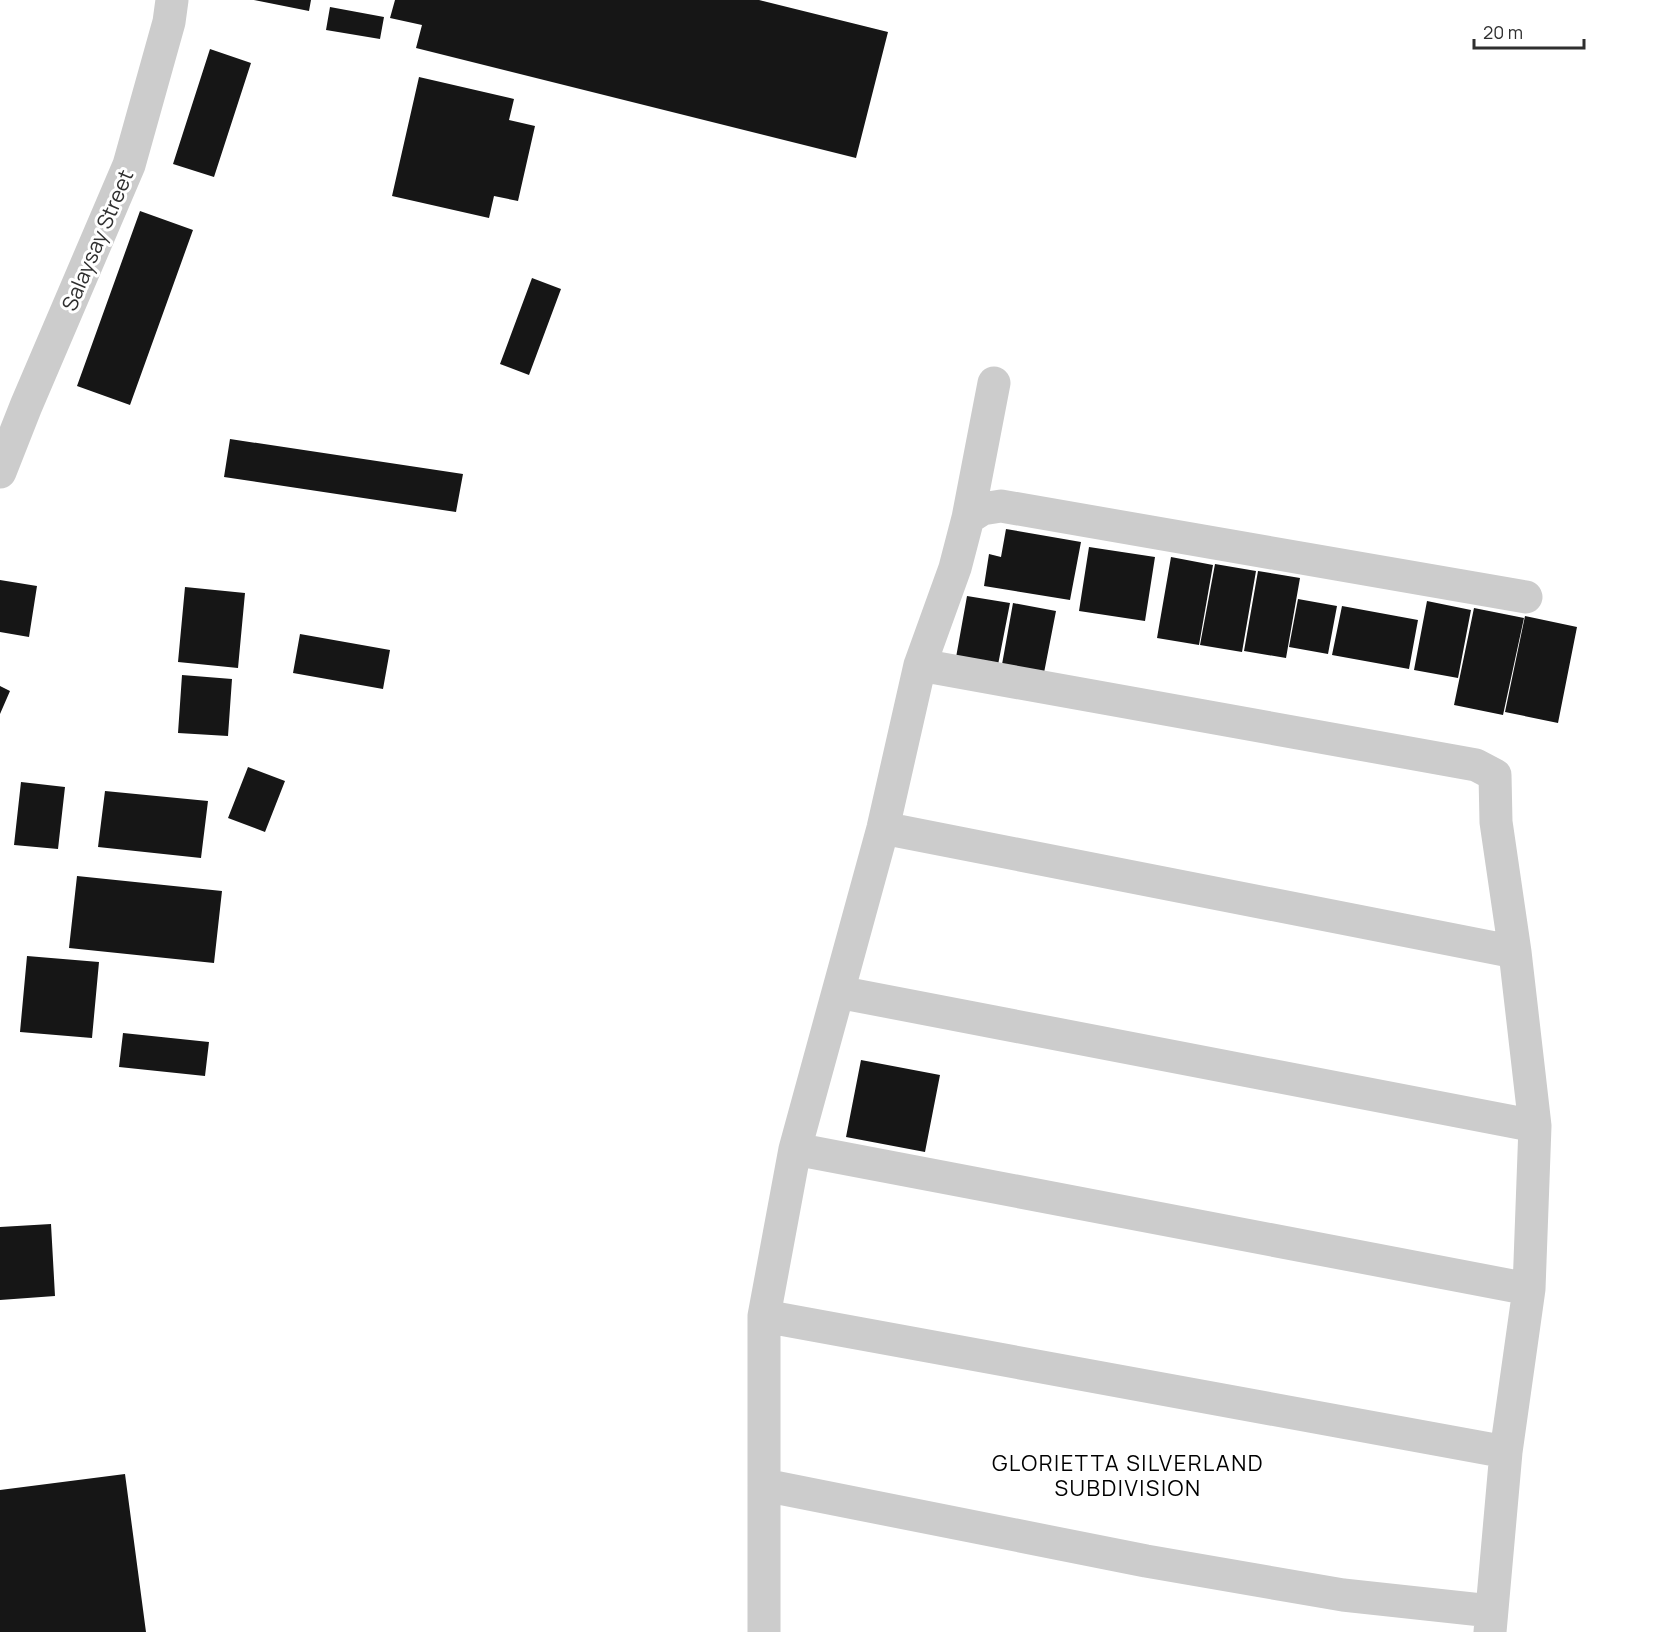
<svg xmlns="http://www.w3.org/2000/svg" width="1678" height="1632" font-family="Manrope,sans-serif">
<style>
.building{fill:#161616}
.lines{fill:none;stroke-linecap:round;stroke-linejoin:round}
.minor{stroke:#ccc;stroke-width:33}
.labels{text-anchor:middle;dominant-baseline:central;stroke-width:6;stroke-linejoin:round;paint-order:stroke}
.street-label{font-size:21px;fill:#2f2f2f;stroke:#fff}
.neighbourhood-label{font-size:22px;letter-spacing:1.5px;fill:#000;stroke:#fff}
</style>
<rect width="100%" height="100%" fill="#fff"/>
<path class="building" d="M254,0H311L309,11Z
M395,0H759L888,32L856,158L416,48L422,25L390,18Z
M330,7L384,17L380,39L326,30Z
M210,49L251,63L214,177L173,164Z
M419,77L514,99L509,120L535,126L518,201L494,196L489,218L392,196Z
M140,211L193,230L130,405L77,386Z
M532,278L561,289L529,375L500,364Z
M230,439L463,474L456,512L224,477Z
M1006,529L1081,542L1070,600L984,586L989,554L1001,557Z
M1089,547L1155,557L1145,621L1079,611Z
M1171,557L1213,565L1199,645L1157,638Z
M1215,564L1256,571L1242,652L1200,645Z
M1258,571L1300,578L1286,658L1244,651Z
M0,580L37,586L29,637L0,632Z
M185,587L245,593L238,668L178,662Z
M967,596L1010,603L997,670L955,663Z
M1298,599L1337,606L1328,654L1289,647Z
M1427,601L1471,610L1458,678L1414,670Z
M1013,603L1056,611L1043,678L1001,670Z
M1342,606L1418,620L1409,669L1332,655Z
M1474,608L1524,618L1503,715L1454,705Z
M1525,616L1577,627L1558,723L1505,712Z
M300,634L390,650L383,689L293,673Z
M182,675L232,679L228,736L178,733Z
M0,686L10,691L0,714Z
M248,767L285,781L265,832L228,818Z
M21,782L65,787L58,849L14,845Z
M105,791L208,801L201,858L98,847Z
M77,876L222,891L214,963L69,948Z
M27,956L99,962L92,1038L20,1032Z
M123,1033L209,1042L205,1076L119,1067Z
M861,1060L940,1075L925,1152L846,1137Z
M51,1224L55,1296L0,1300V1227Z
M125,1474L146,1632H0V1490Z"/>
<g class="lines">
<path class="minor" d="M0,472L26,406L129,165L169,22L172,0
M968,518L994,383
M920,665L1476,765L1495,775L1496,822L1515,952L1535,1126L1529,1289L1506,1452L1490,1632
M883,828L1515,952
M838,992L1535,1126
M795,1149L1529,1289
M764,1316L1506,1452
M764,1485L1146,1561L1343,1595L1491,1611
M764,1632V1316L795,1149L883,828L920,665L955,568L968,518L982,509L1001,506L1526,597"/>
</g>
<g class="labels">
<g class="street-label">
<text transform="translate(97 240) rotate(-67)">Salaysay Street</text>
</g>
<g class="neighbourhood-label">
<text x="1128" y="1463">GLORIETTA SILVERLAND<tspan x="1128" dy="25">SUBDIVISION</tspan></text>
</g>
</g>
<path d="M1474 39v9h110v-9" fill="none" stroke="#2f2f2f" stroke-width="3"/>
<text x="1483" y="39" font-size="18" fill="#2f2f2f" stroke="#ffffff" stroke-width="4.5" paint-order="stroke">20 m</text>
</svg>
